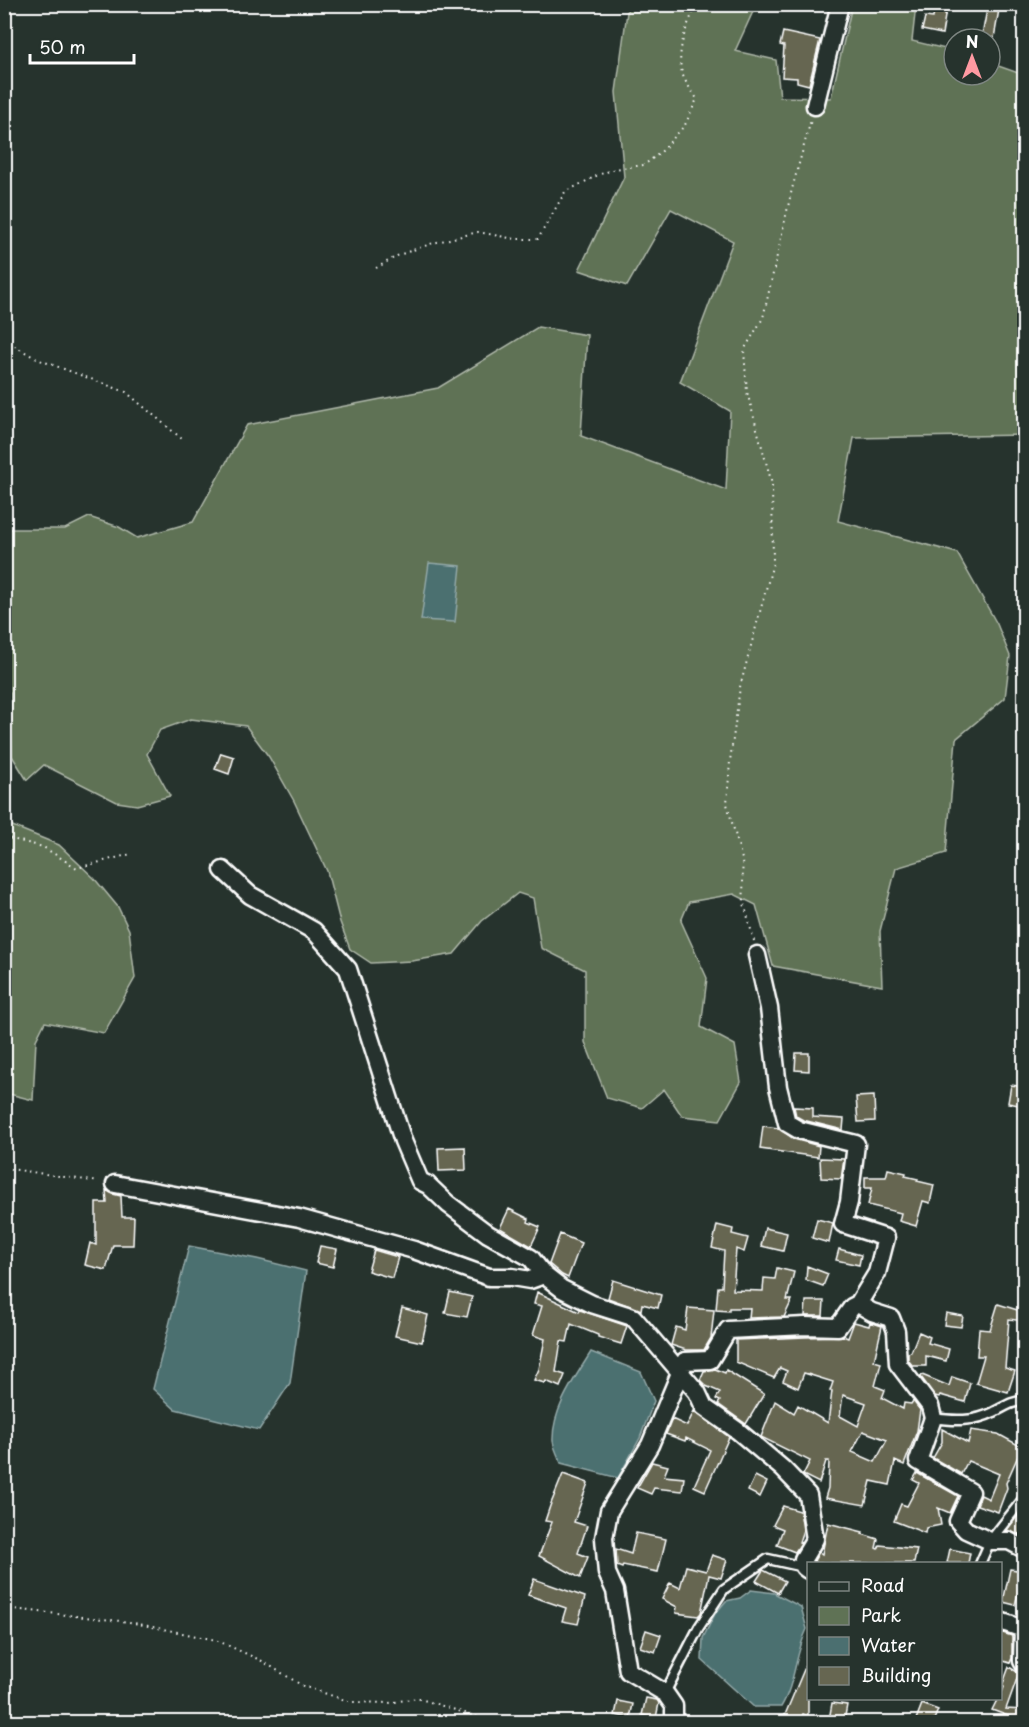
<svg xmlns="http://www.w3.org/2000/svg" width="1029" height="1727" font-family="'Playpen Sans',sans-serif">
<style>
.green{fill:#5f7255;stroke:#afb8aa;stroke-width:1.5}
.water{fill:#4b6f70;stroke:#93a9a9;stroke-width:1.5}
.building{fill:#666651;stroke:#fff;stroke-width:1.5;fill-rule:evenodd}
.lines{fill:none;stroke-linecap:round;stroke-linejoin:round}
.lane-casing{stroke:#fff;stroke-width:13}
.street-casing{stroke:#fff;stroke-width:21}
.path{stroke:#fff;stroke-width:2;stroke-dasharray:1.5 4.5;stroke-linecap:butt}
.lane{stroke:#26332d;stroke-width:8}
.street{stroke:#26332d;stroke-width:16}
</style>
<rect width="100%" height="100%" fill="#26332d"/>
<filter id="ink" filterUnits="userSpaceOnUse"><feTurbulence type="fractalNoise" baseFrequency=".0167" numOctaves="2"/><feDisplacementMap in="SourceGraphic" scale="12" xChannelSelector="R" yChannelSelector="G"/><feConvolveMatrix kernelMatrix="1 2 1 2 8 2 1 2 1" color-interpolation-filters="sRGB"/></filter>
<g filter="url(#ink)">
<path class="green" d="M628,5H756L735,51L776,60L780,97L831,98L852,5H916L912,41L954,51V75H990V63L1024,75V435L854,438L838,521L957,553L997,624L1010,656L1005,698L956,739L946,853L896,868L880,931L882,986L773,966L756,905L734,894L689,902L681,921L707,978L701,1027L735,1045L741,1082L720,1120L682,1116L664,1089L642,1108L607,1098L585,1042V970L541,948L533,898L518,893L482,921L454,954L412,961L371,963L350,949L340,922L327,871L294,801L269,757L246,726L191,719L160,730L147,754L170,796L137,805L117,802L44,765L27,780L12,756L10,692L5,691V529H65L89,517L119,527L137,538L193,522L247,425L438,388L538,327L587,335L581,436L726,490L730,411L680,382L733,241L671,209L627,286L579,270L624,177L616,92Z
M5,823L59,845L94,878L118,907L129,930L135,978L104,1033L45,1022L36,1040L33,1100L5,1093Z"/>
<path class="water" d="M429,563L461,566L455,622L421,620Z
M189,1246L257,1259L306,1271L290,1383L259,1430L175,1409L153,1389Z
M591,1352L641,1372L654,1401L640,1438L618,1478L561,1463C558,1456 554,1448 553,1441C552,1409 575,1378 591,1352Z
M751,1590L774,1593L801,1607L807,1629C795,1654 795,1684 781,1707H754L702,1660L703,1638L715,1614L726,1601L740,1598Z"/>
<path class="building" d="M935,4H947L942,34L922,30L925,17L933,18Z
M988,4H1000L994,38L982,36Z
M783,32L820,40L809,85L797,82V78L782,77L784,46L780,45Z
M221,753L234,757L229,774L215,769Z
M796,1053H809V1071L795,1070Z
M1011,1085L1024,1087V1106L1008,1103Z
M874,1096L875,1121L858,1122L856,1097Z
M794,1107L813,1108V1117L844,1119L843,1130L803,1120L796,1116Z
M763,1126L778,1128L794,1139L819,1146L818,1157L760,1149Z
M465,1147L466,1170L439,1171L438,1148Z
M820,1158L844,1159L841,1179L821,1178Z
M888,1169L906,1173L905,1176L918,1179L917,1181L934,1185L930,1203L923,1201L916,1226L899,1221L901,1213L868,1205L872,1188H865V1177H886Z
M106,1190L113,1194L121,1196L122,1217H134L133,1245H113L106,1270L85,1265L90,1243L96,1245V1203H107Z
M509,1209L529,1219L528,1222L540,1227L531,1246L500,1228Z
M817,1219L833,1223L829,1243L812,1238Z
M717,1225L733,1229L732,1234L748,1238L744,1252L736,1249L733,1290L763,1291L764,1278L775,1279L777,1268L794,1272L787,1300H792L784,1317L749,1318L750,1308H729V1311L716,1310L718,1287H722L724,1251L712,1248Z
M765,1228L787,1233L783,1251L761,1246Z
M560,1234L581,1243L568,1278L562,1275L549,1264Z
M320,1246L337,1249L333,1267L316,1263Z
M839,1249L861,1255L859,1265L836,1260Z
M374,1250L398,1257L392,1278L368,1271Z
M807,1266L828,1274L823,1286L806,1280Z
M613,1280L661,1295L658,1308L642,1304L641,1310L608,1298Z
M450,1292L472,1297L467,1317L445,1313Z
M537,1292L579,1312L580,1310L627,1326L621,1344L598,1337V1335L571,1324L567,1342L561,1341L556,1372L565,1375L560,1387L546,1381L545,1383L534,1380L539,1369L545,1339L533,1335L542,1306L534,1304Z
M806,1301H824L823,1316H805Z
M998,1304L1024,1312V1321L1009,1319L1005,1368L1015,1371L1008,1392L976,1383L984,1356H977L979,1329L990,1330Z
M402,1308L428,1315L422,1342L395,1336Z
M688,1308L714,1310L711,1338L704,1350H686L671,1345L676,1327L685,1330Z
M946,1313L963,1316L961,1327L944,1325Z
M854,1322L869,1326L870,1322L882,1326L874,1361L881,1363L875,1386L885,1390L882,1398L903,1409L904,1403L911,1404L913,1401L920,1410L917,1431L904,1465L895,1461L890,1485L871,1481L865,1505L825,1498L828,1488L829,1461H826L819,1483L803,1475L810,1461L761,1437L775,1401L794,1413L798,1405L828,1423L832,1391H830L833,1382L804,1373L798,1388L783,1381L787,1371L780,1368L774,1378L736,1362V1340L805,1337L843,1336L848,1338ZM843,1395L866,1403L858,1426L840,1416ZM863,1431L887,1440L875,1462L852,1452Z
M919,1332L930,1337L928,1343L949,1349L946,1361L926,1356V1366H913L908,1360V1353L911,1352Z
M715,1369L725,1373L726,1370L764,1394L746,1424L718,1404L720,1401L716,1399L720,1392L706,1386L700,1380L704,1371Z
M922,1375L949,1386L952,1377L970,1383L965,1402L940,1395L939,1397L935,1396L921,1377Z
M694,1411L729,1437L705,1491L694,1486L710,1450L686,1438L685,1441L666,1434L672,1419L687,1426Z
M942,1429L968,1443L971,1430L998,1434L1022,1447L1006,1483L1007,1488L998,1512L977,1505L981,1495L989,1499L999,1474L968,1461L961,1474L933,1458L942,1442Z
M652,1462L668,1466L664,1476L684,1478L682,1491L654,1488L651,1494L637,1488Z
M917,1473L958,1496L950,1513L938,1508L941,1525L926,1528L925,1533L894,1521L901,1504L907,1506L919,1483L913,1480Z
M563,1474L588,1483L574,1522L587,1526L578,1553L588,1557L580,1578L539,1556L552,1522L545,1521L550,1506Z
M755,1476L767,1482L760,1497L748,1491Z
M783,1506L800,1511L803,1530L799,1542L801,1543L795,1552L777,1545L783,1529L773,1525Z
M1020,1513L1024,1514V1522L1019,1535L1007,1530Z
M828,1523L863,1532L862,1534L878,1539L876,1548L878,1549L880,1545L917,1549L914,1563H816L814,1561L819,1552L822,1554Z
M636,1533L666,1539L658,1572L623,1565L622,1568L617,1566L616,1549L631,1554Z
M950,1549L970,1553L968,1563H947Z
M712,1555L727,1560L721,1578L709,1575L701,1613L698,1616L676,1613L677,1607L662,1599L670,1583L680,1588L686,1566L706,1571Z
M1010,1569L1024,1571V1583L1021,1582L1015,1605L1003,1602Z
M763,1570L785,1581L778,1593L756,1581Z
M534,1579L585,1597L578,1624L562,1621L566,1608L528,1595Z
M646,1630L661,1635L655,1652L640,1647Z
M1000,1632L1012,1636V1658L1010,1663L1000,1660Z
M808,1660V1716L803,1714L799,1722H782Z
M1009,1667L1019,1673L1006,1709L1024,1710V1722L992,1710L998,1698H1000L1004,1687L1002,1686Z
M646,1698L657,1700L659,1703L656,1718L642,1715Z
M618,1701L633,1704L630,1718L615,1715Z
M832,1703L847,1705L844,1722L829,1720Z
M922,1704L938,1710L933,1722H915Z"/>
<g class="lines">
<g class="lane-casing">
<path id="lane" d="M933,1418C954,1421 974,1422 994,1412C1005,1407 1011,1401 1024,1401
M980,1564L990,1541L1024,1498
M665,1693L699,1627L724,1589L768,1559L804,1567"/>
</g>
<g class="street-casing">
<path id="street" d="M815,106L840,4
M223,870L250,895L314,931L348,969L403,1141L420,1181L428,1185L448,1204L488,1234L531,1258L544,1275L562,1289L592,1304L633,1317L697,1392L704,1407L738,1431L783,1469L808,1495L815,1539L803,1559L804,1567L808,1570
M757,955L769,1008L778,1087L787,1123L799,1130L856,1144L849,1202L843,1224L886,1238L877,1273L858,1304L872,1312L891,1318L896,1331L898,1364L930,1406L933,1418L918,1461L971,1492L958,1521L966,1530L990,1541H1009L1024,1549
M115,1184L299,1218L414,1250L489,1277H512L530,1280L544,1275
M1000,1621L1023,1629L1022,1661L1024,1664
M674,1722V1706L665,1693L628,1671L615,1591L607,1573L604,1538L609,1511L650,1445L685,1361L710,1360L728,1330L805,1326L838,1327L852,1307L858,1304"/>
</g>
<path class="path" d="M376,268L399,255L433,243L478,232L515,239H538L565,192L598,175L615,169L644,165L661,152L685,125L697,99C693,92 687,85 684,78C675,58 684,31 693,13L685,4
M4,340L37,359L126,392L182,439
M4,837L43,847L77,868L131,854
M754,941L744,903L742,859L727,804L730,761L740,687L773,563L772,484L747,392L744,350L763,318L792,189L811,120
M4,1168L99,1182
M4,1608L129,1622L216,1640L262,1661L303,1686L351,1702L389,1703L417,1698L484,1719L488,1722"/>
<use href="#lane" class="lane"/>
<use href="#street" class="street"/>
</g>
</g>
<rect width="1029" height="1727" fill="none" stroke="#26332d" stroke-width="24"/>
<rect x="12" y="12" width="1005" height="1703" fill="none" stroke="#fff" stroke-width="2" filter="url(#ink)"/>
<rect x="807" y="1562" width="195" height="138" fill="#26332d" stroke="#7d8581" stroke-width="1.5"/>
<rect x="819" y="1582" width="30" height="9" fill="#26332d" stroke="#7d8581" stroke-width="1.5"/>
<text x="861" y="1592" font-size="18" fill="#ffffff">Road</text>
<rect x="819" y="1607" width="30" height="18" fill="#5f7255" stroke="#7d8581" stroke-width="1.5"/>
<text x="861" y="1622" font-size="18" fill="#ffffff">Park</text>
<rect x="819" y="1637" width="30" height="18" fill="#4b6f70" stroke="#7d8581" stroke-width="1.5"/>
<text x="861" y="1652" font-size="18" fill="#ffffff">Water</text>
<rect x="819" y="1667" width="30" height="18" fill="#666651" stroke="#7d8581" stroke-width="1.5"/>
<text x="861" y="1682" font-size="18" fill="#ffffff">Building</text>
<g transform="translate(972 57)"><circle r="28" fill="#26332d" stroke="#7d8581" stroke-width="1.5"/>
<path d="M0-4.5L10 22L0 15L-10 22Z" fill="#ff9aa2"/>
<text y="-9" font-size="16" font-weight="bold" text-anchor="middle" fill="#ffffff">N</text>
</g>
<path d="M30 54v9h104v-9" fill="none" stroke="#ffffff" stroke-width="3"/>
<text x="39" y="54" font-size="18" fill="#ffffff" stroke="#26332d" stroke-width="4.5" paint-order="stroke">50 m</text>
</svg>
